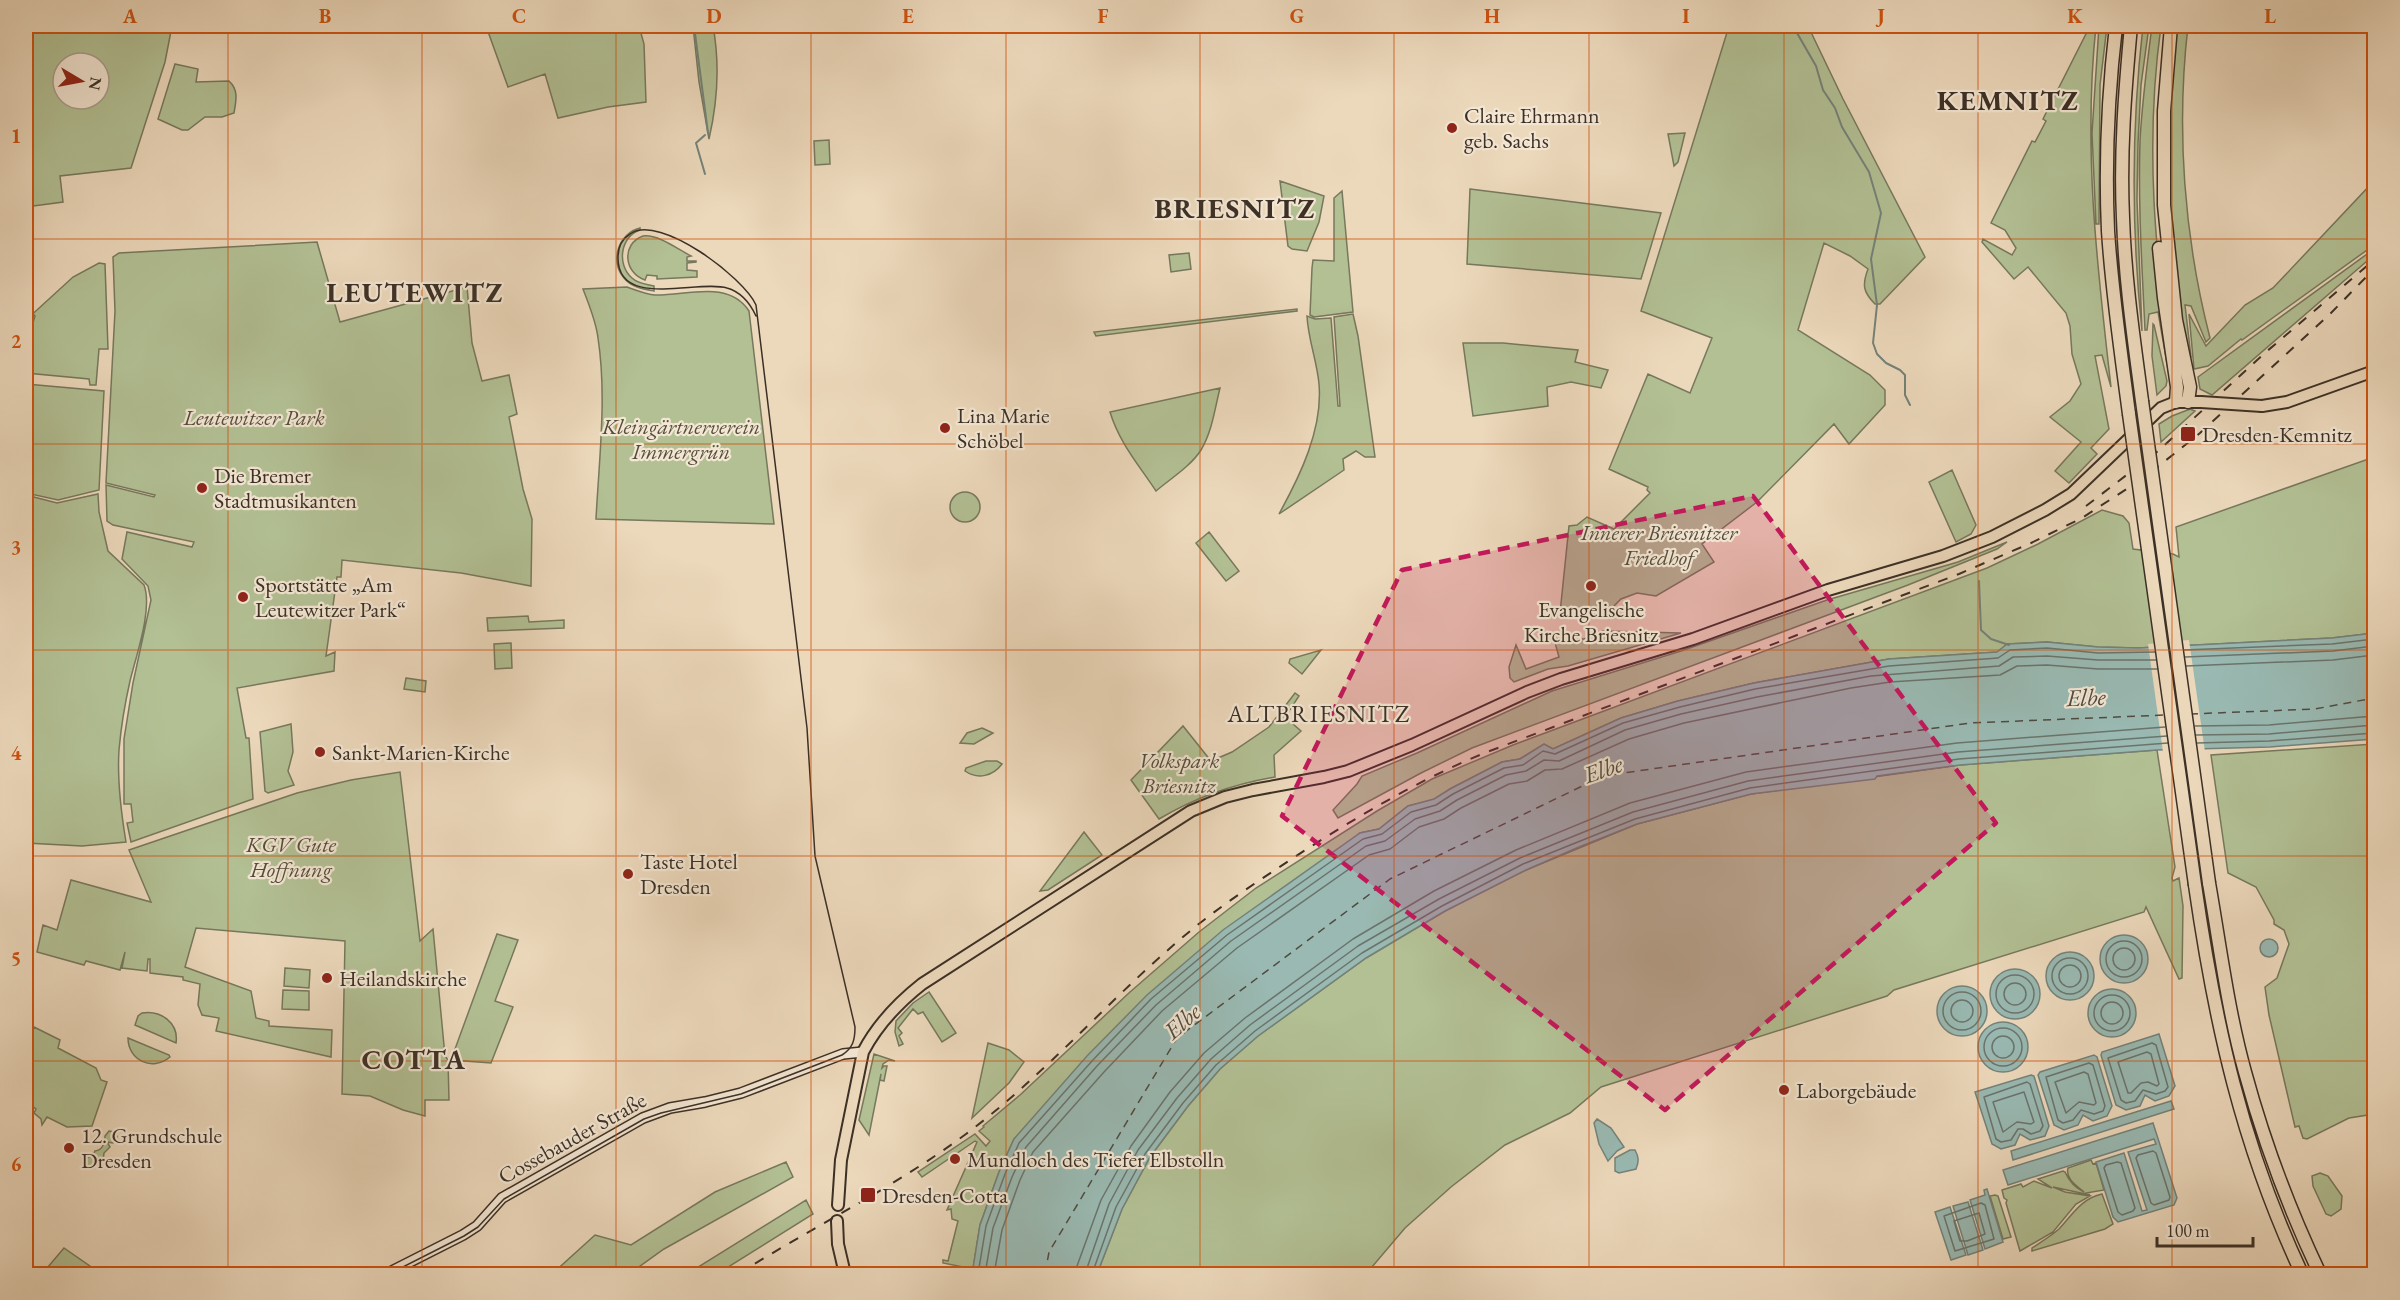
<svg xmlns="http://www.w3.org/2000/svg" width="2400" height="1300" font-family="'EB Garamond',serif">
<style>
.green{fill:#b2c094;stroke:#77785d;stroke-width:1.5;fill-rule:evenodd}
.water{fill:#99b9b2;stroke:#74827a;stroke-width:1.5}
.pier{fill:#ecd8bb}
.lines{fill:none;stroke-linecap:round;stroke-linejoin:round}
.shore{stroke:#6a746c;stroke-width:1.5}
.stream{stroke:#74827a;stroke-width:2}
.ferry{stroke:#4f4b42;stroke-width:1.5;stroke-dasharray:8 6;stroke-linecap:butt}
.secondary-casing{stroke:#3c3026;stroke-width:12}
.primary-casing{stroke:#3c3026;stroke-width:14}
.highway-casing{stroke:#3c3026;stroke-width:15}
.secondary{stroke:#f3e6d3;stroke-width:9}
.primary{stroke:#ecd8bb;stroke-width:10}
.highway{stroke:#ecd8bb;stroke-width:12}
.tram{stroke:#3c3026;stroke-width:1.5}
.rail{stroke:#3c3026;stroke-width:2;stroke-dasharray:10 10;stroke-linecap:butt}
.primary-bridge-casing{stroke:#3c3026;stroke-width:14;stroke-linecap:butt}
.highway-bridge-casing{stroke:#3c3026;stroke-width:15;stroke-linecap:butt}
.primary-bridge{stroke:#ecd8bb;stroke-width:10}
.highway-bridge{stroke:#ecd8bb;stroke-width:12}
.marked{fill:#c2185b;fill-opacity:0.2;stroke:#c2185b;stroke-width:4.5;stroke-dasharray:12 8;stroke-linejoin:round}
.grid{fill:none;stroke:#ce5310;stroke-width:1.5;stroke-opacity:0.55}
.poi-dot{fill:#8f2418;stroke:#f3e6d3;stroke-width:2}
.labels{text-anchor:middle;dominant-baseline:central;stroke-width:4.5;stroke-linejoin:round;paint-order:stroke}
.poi-label{font-size:22px;fill:#3c3026;stroke:#f3e6d3;text-anchor:start}
.park-label{font-size:22px;font-style:italic;fill:#544d3c;stroke:#f3e6d3}
.street-label{font-size:22px;fill:#3c3026;stroke:#f3e6d3}
.water-label{font-size:24px;font-style:italic;fill:#4f4b42;stroke:#f3e6d3}
.neighbourhood-label{font-size:24px;letter-spacing:1.5px;fill:#3c3026;stroke:#f3e6d3}
.district-label{font-size:28px;font-weight:bold;letter-spacing:1.5px;fill:#3c3026;stroke:#f3e6d3}
.neatline{fill:none;stroke:#ce5310;stroke-width:2}
.grid-label{font-size:20px;text-anchor:middle;font-weight:bold;fill:#ce5310}
</style>
<rect width="100%" height="100%" fill="#ecd8bb"/>
<filter id="stains"><feTurbulence type="fractalNoise" baseFrequency=".00333" numOctaves="4"/><feColorMatrix values="0 0 0 0 .2 0 0 0 0 .09 0 0 0 0 .02 0 0 0 .5 -.17"/></filter>
<radialGradient id="worn" r=".72"><stop offset=".6" stop-color="#630" stop-opacity="0"/><stop offset="1" stop-color="#630" stop-opacity=".3"/></radialGradient>
<path class="green" d="M26,26H172L165,62L131,168L60,176L63,202L26,207ZM63,63H99V99H63Z
M486,26H639L644,44L646,102L608,107L558,118L545,74L508,87Z
M693,26H713C720,64 718,100 709,139L699,82Z
M1729,26H1746L1766,32L1765,26H1808L1843,99L1925,257L1880,304H1875C1863,292 1862,285 1868,269L1850,256L1824,243L1798,330L1870,375L1885,390V405L1849,444L1834,424L1757,502L1702,544L1714,562L1656,596L1637,593L1621,599L1609,611L1595,615L1576,618L1575,613H1560L1569,526L1577,525L1587,517L1614,529L1650,493L1647,490L1648,487L1609,469L1648,374L1690,393L1712,338L1641,311Z
M2090,26H2096C2083,147 2097,266 2111,387L2102,355L2095,356L2109,429L2091,448L2097,454L2069,483L2055,471L2081,442L2050,417L2070,401L2081,384L2072,354L2070,326L2066,313L2028,267L2014,279L1982,242L1983,239L2012,255L2016,248L2005,230L1991,223L2032,141L2035,142L2046,121L2043,119Z
M2099,26H2107L2100,85L2099,224H2096L2092,133Z
M2143,26H2149L2141,85L2138,143L2137,199L2142,331C2131,226 2131,130 2143,26Z
M2152,26H2161C2144,148 2156,254 2171,375H2169L2158,312L2149,314L2147,330H2145C2142,267 2138,204 2140,141C2142,102 2147,64 2152,26Z
M2176,26H2188C2176,129 2184,237 2210,338L2206,342L2191,306L2185,305L2191,357L2189,358C2179,311 2170,253 2167,204C2164,144 2170,85 2176,26Z
M175,64L198,69L196,82L229,81C239,90 236,101 234,113L222,117H205L188,130H182L158,119Z
M1685,133L1678,162L1674,166L1668,134Z
M829,140L830,164L815,165L814,141Z
M1280,181L1324,196L1319,222L1307,251L1292,249L1288,246Z
M2374,181V245L2242,340L2241,339L2208,366L2194,369L2189,314L2206,346L2245,305L2273,288Z
M1470,189L1661,213L1641,279L1467,264Z
M1342,191L1353,312L1314,317L1310,315L1312,268L1313,260L1334,261V198Z
M640,228V230C621,236 616,264 632,278C638,284 647,284 654,286V291C643,289 631,287 624,278C609,261 619,233 640,228Z
M643,236C658,234 677,249 691,256L687,257V261H696V262L687,263V270L697,271V277L657,279V276L647,275L645,280C624,273 621,244 643,236Z
M317,242L340,322L467,287L472,343L482,381L509,375L517,414L509,417L523,489L532,519L531,586L461,573L342,560L341,577H337L326,656L335,652L334,671L237,688L246,738H249L253,799L131,842L127,823L133,822L131,804H124V739L133,683L151,600L148,586L122,559L127,532L192,547L194,542L113,525L107,521L106,485L154,497L155,495L106,483L115,311L113,257L119,253Z
M2374,249V255L2212,395L2200,389L2198,377Z
M1189,253L1191,269L1171,272L1169,255Z
M99,263L105,264L108,349H99L96,385H90L89,379L26,373V346L35,316L33,314L26,324V320L73,277Z
M627,287C636,290 645,294 655,295C686,296 728,279 749,311L774,524L596,519C599,460 607,397 598,338C596,321 589,305 583,289Z
M1297,309V311L1096,336L1094,332Z
M1353,314L1358,336L1375,457H1365L1356,451L1343,459L1344,470L1279,514C1300,476 1323,429 1319,384C1317,361 1308,339 1307,316L1315,319L1331,318L1338,406H1340L1334,317Z
M2153,324L2154,325L2167,381L2166,386L2157,395L2152,356Z
M1463,343H1503L1578,350L1575,362L1608,370L1601,388L1571,382L1547,387L1548,406L1473,416Z
M26,384L104,391L99,490L58,500L26,493Z
M1220,388C1215,408 1212,432 1201,450C1191,466 1170,479 1156,491C1138,464 1119,442 1110,412Z
M2190,409L2195,411L2161,442L2159,424L2172,416Z
M2374,457V633L2332,638L2138,648L2098,647L2047,642L2007,644L1998,652L1889,659L1754,683L1678,701L1621,718L1553,749L1544,744L1520,759L1502,762L1450,789L1434,800L1408,806L1379,829L1360,833L1014,1139L999,1172L980,1225L973,1269L943,1263V1260L948,1261L958,1221L952,1219L951,1209L947,1210L977,1142L975,1141L922,1177L918,1172L975,1134L986,1146L990,1141L979,1131L984,1127L983,1126L1020,1095L1130,992L1199,932L1256,888L1377,811L1432,779L1513,745L1987,568L2038,544L2102,510L2123,516L2129,523L2133,549L2173,554L2179,557L2176,527Z
M1952,470L1976,525L1971,534L1956,542L1929,482Z
M950 507a15 15 0 1 1 30 0a15 15 0 1 1-30 0Z
M98,494L99,512L108,551L144,585C153,608 136,656 130,681C125,703 121,727 119,750C117,781 121,812 126,842L82,846L26,843V495L57,503Z
M1209,532L1239,571L1226,581L1196,543Z
M2007,542L1997,549L1908,585L1472,748L1421,773L1338,818L1333,810L1357,784L1362,776L1417,753L1552,691L1681,651L1827,600L1958,562Z
M528,616L529,622L564,620V628L488,631L487,618Z
M1602,631L1681,633L1568,666L1548,669L1514,682L1510,678L1509,667L1516,645L1526,669L1559,657L1554,639H1584Z
M511,643L512,668L495,669L494,644Z
M1321,650L1302,674L1289,663L1290,659Z
M406,678L426,681L425,692L404,689Z
M1295,693L1299,696L1285,717L1301,731L1274,755L1275,777C1233,784 1196,797 1159,819L1131,780L1183,726L1211,761L1232,752L1269,727Z
M291,724L293,752L288,771L294,785L268,793L265,791L260,732Z
M982,728L993,733L974,744L960,743L967,733Z
M2374,744V1114L2349,1118L2307,1139L2303,1138L2299,1126L2295,1127L2269,1015L2265,987L2277,978L2289,944L2284,930L2274,924V920L2256,887L2228,873L2211,755Z
M2157,750L2175,867L2172,878L2173,881L2179,878L2183,906L2182,978L2179,979L2146,907L2144,912L1894,990L1887,996L1601,1087L1570,1113L1505,1145L1451,1187L1405,1228L1366,1274H1097L1122,1209L1150,1157L1188,1106L1220,1069L1258,1036L1366,958L1445,911L1526,870L1637,824L1751,794L1960,765Z
M986,761H997L1002,764C993,776 978,780 965,771L966,768Z
M400,772L420,941L433,929L445,1056L448,1060L449,1100H425V1116L403,1110L370,1096L342,1094L345,941L196,928L185,967L251,991L256,1018L269,1021V1026L332,1030L331,1057L216,1031L219,1018L202,1015L198,1005L200,984L183,980V977L150,973V959H148L147,971L122,968L125,952L120,970L86,961L84,965L37,952L43,925L57,930L71,880L151,902L129,850L297,793L351,780Z
M1084,832L1102,855L1048,890L1040,891Z
M497,934L518,940L495,1001L513,1007L491,1063L451,1060Z
M285,968L310,970L309,988L284,986Z
M283,990L309,991V1010L282,1009Z
M929,992L956,1033L942,1042L923,1012L918,1014L913,1009L898,1028L902,1033L899,1036L903,1044L899,1046L895,1032L896,1021L913,1003Z
M142,1013C161,1010 179,1023 176,1043L135,1025L138,1016Z
M34,1027L60,1040L58,1048L96,1068L101,1080L107,1082L92,1126L67,1127L47,1117L42,1125L41,1119L34,1113L36,1109L32,1106L33,1104L26,1100V1058Z
M128,1038L169,1055L170,1057C152,1072 128,1060 128,1038Z
M988,1043L1009,1050L1024,1062L1009,1083L972,1118Z
M874,1054L895,1061L889,1060L883,1064L882,1068L884,1066H887L884,1081L880,1080L881,1074L869,1135L859,1120Z
M109,1131L115,1132L117,1137L113,1143L107,1142L110,1147L104,1153L103,1161L99,1164L88,1166L83,1162L88,1157H92L95,1151C103,1150 105,1142 105,1136Z
M2091,1160L2093,1164L2096,1163L2104,1190L2086,1193L2090,1195L2053,1187L2065,1192L2090,1196L2076,1204L2053,1232L2020,1251L2006,1203L2007,1200L2004,1198L2002,1190L2021,1184L2023,1187L2034,1181L2052,1188L2038,1179L2063,1171L2065,1172C2069,1181 2075,1188 2084,1192C2077,1186 2065,1179 2068,1168Z
M786,1162L793,1177L664,1249L629,1274H552L595,1235L631,1245L715,1192Z
M2320,1173L2328,1176L2342,1196L2341,1209L2331,1216L2326,1214L2313,1186L2312,1176Z
M2102,1194L2113,1224L2105,1229L2032,1251V1248C2041,1242 2051,1236 2059,1229C2072,1215 2082,1198 2102,1194Z
M1995,1195L1998,1196L2011,1237L2003,1239L1990,1196Z
M806,1200L813,1214L717,1274H687Z
M64,1248L100,1273L42,1274Z"/>
<path class="water" d="M2374,633V739L2270,747L2157,750L1960,765L1877,776L1875,779L1751,794L1637,824L1579,847L1526,870L1445,911L1366,958L1258,1036L1220,1069L1188,1106L1150,1157L1122,1209L1097,1274H972L980,1225L999,1172L1014,1139L1087,1056L1147,995L1223,930L1360,833L1379,829L1408,806L1434,799L1450,789L1502,762L1520,759L1544,744L1553,749L1621,718L1678,701L1754,683L1889,659L1997,652L2007,644L2047,642L2098,647L2138,648L2332,638Z
M2100 959a24 24 0 1 1 48 0a24 24 0 1 1-48 0Z
M2260 948a9 9 0 1 1 18 0a9 9 0 1 1-18 0Z
M2046 976a24 24 0 1 1 48 0a24 24 0 1 1-48 0Z
M1990 994a25 25 0 1 1 50 0a25 25 0 1 1-50 0Z
M1937 1011a25 25 0 1 1 50 0a25 25 0 1 1-50 0Z
M2088 1013a24 24 0 1 1 48 0a24 24 0 1 1-48 0Z
M1978 1047a25 25 0 1 1 50 0a25 25 0 1 1-50 0Z
M2159,1034L2175,1086L2169,1096L2155,1101L2145,1095L2140,1106L2126,1110L2116,1105L2101,1055L2102,1052Z
M2094,1055L2097,1057L2112,1106L2107,1116L2093,1121L2083,1115L2078,1125L2064,1130L2054,1125L2038,1075L2040,1072Z
M2031,1075L2034,1076L2049,1126L2045,1136L2030,1140L2020,1134L2015,1145L2001,1149L1992,1144L1975,1092Z
M2171,1101L2174,1109L2013,1160L2011,1151Z
M1597,1119L1611,1128L1624,1147L1617,1151L1608,1161L1599,1144L1594,1123Z
M2153,1123L2177,1198L2174,1205L2118,1222L2113,1217L2096,1162L2124,1153L2142,1211L2147,1210L2128,1152L2156,1144L2154,1139L2008,1185L2003,1170Z
M1630,1150H1635C1639,1157 1639,1162 1636,1169L1619,1173L1615,1171V1158Z
M1987,1189L2003,1242L1985,1249L1970,1200L1985,1195L1984,1190Z
M1968,1202L1983,1250L1968,1255L1953,1206Z
M1950,1207L1966,1255L1951,1260L1935,1212Z"/>
<path class="pier" d="M2189,640L2205,752H2163L2148,644Z"/>
<g class="lines">
<path class="shore" d="M2184,650L2332,644L2374,639
M2185,657L2333,651L2374,646
M2186,666L2333,660L2374,655
M2195,726L2269,725L2374,716
M2196,735L2269,734L2374,725
M2197,743L2269,741L2374,733
M2106 959a18 18 0 1 1 36 0a18 18 0 1 1-36 0Z
M2113 959a11 11 0 1 1 22 0a11 11 0 1 1-22 0Z
M2052 976a18 18 0 1 1 36 0a18 18 0 1 1-36 0Z
M2059 976a11 11 0 1 1 22 0a11 11 0 1 1-22 0Z
M1996 994a19 19 0 1 1 38 0a19 19 0 1 1-38 0Z
M2004 994a11 11 0 1 1 22 0a11 11 0 1 1-22 0Z
M1943 1011a19 19 0 1 1 38 0a19 19 0 1 1-38 0Z
M2094 1013a18 18 0 1 1 36 0a18 18 0 1 1-36 0Z
M1951 1011a11 11 0 1 1 22 0a11 11 0 1 1-22 0Z
M2101 1013a11 11 0 1 1 22 0a11 11 0 1 1-22 0Z
M1984 1047a19 19 0 1 1 38 0a19 19 0 1 1-38 0Z
M1992 1047a11 11 0 1 1 22 0a11 11 0 1 1-22 0Z
M2152,1043L2156,1045L2168,1087L2165,1091L2156,1094L2143,1090L2135,1101L2126,1103L2121,1100L2108,1058Z
M2147,1052L2151,1054L2159,1084L2157,1086L2148,1082L2141,1083L2131,1093H2128L2118,1062Z
M2089,1063L2093,1065L2105,1106L2103,1111L2094,1114L2081,1110L2073,1120L2063,1123L2058,1120L2046,1077Z
M2084,1072L2088,1074L2096,1103L2094,1105L2079,1102L2066,1113L2055,1082Z
M2027,1082L2030,1084L2043,1126L2040,1131L2031,1134L2023,1129H2018L2011,1140L2001,1142L1996,1139L1984,1097Z
M2024,1092L2034,1122L2031,1124L2017,1122L2003,1132L1993,1102Z
M2153,1151L2156,1153L2170,1197L2169,1200L2154,1205L2151,1203L2136,1158L2138,1155Z
M2117,1162L2121,1163L2135,1208L2133,1211L2122,1215L2118,1212L2104,1168L2106,1165Z
M1981,1203L1985,1205L1994,1239L1955,1251L1944,1216Z
M1979,1213L1985,1234L1967,1241H1960L1954,1221Z
M978,1274L986,1226L1005,1174L1019,1143L1092,1061L1151,999L1227,935L1363,839L1382,834L1411,812L1436,805L1453,794L1504,768L1523,765L1543,751L1555,754L1623,723L1680,707L1755,689L1889,666L1998,658L2010,650L2047,648L2098,653L2155,652
M985,1274L993,1228L1012,1177L1026,1147L1097,1066L1156,1005L1231,941L1366,846L1385,841L1415,819L1440,811L1457,800L1506,775L1526,771L1544,760L1559,761L1625,730L1681,714L1757,697L1871,676L1999,666L2013,657L2047,656L2098,660H2156
M994,1274L1002,1230L1020,1180L1033,1152L1104,1072L1162,1011L1237,948L1369,855L1390,849L1419,827L1444,819L1461,808L1509,784L1527,781L1545,770L1562,769L1629,739L1684,723L1851,688L1890,682L2000,675L2017,666L2047,665L2098,669H2157
M1076,1274L1077,1266L1101,1200L1131,1146L1170,1092L1204,1053L1245,1018L1353,939L1434,891L1516,850L1630,803L1746,772L1957,743L2165,727
M1085,1274L1109,1204L1138,1150L1177,1098L1211,1059L1250,1025L1358,946L1439,899L1520,858L1633,812L1748,781L1958,752L2167,736
M1092,1274L1116,1207L1145,1154L1183,1103L1216,1065L1255,1031L1362,953L1442,906L1523,864L1635,819L1750,788L1959,759L2168,743"/>
<path class="stream" d="M694,26L708,133
M1793,26L1816,66L1823,90L1835,108L1842,127L1869,172L1881,213L1871,259L1877,305L1873,343L1877,354L1886,363L1900,370L1905,375V395L1910,405
M705,174L696,143L705,135
M1979,581L1981,630L1991,639L2009,645"/>
<path class="ferry" d="M2190,714L2315,709L2374,698
M1045,1274L1049,1252L1177,1038L1390,879L1603,776L1970,723L2165,715"/>
<g class="secondary-casing">
<path id="secondary" d="M386,1274L463,1235L477,1226L502,1198L643,1118L670,1108L705,1102L741,1093L843,1054L863,1052"/>
</g>
<g class="primary-casing">
<path id="primary" d="M2262,406L2287,402L2374,371
M838,1205L841,1160L863,1052C877,1025 898,1003 922,984L1191,811L1225,797L1253,790L1324,777L1348,771L1412,745L1527,692L1561,679L1693,639L1828,590L1943,556L1992,537L2045,510L2071,494L2161,408L2176,402H2201
M837,1221L838,1244L845,1274"/>
</g>
<g class="highway-casing">
<path id="highway" d="M2116,26C2108,94 2105,163 2108,231C2112,293 2121,353 2129,414
M2131,26C2125,90 2120,154 2123,218C2125,280 2134,340 2142,401
M2171,26L2164,111V205L2176,320L2190,387L2188,402
M2159,248L2164,298L2177,387L2176,402
M2209,883C2220,946 2228,1011 2245,1072C2264,1142 2289,1209 2320,1274
M2195,885C2215,1024 2242,1146 2302,1274"/>
</g>
<use href="#secondary" class="secondary"/>
<use href="#primary" class="primary"/>
<use href="#highway" class="highway"/>
<path class="tram" d="M389,1274L464,1236L478,1227L504,1199L644,1119L661,1113L741,1094L842,1055C853,1048 855,1040 855,1027L815,856L807,728L756,305C744,278 660,213 630,234C622,239 618,248 618,257C617,310 699,279 727,288C741,292 750,303 756,316"/>
<path class="rail" d="M2086,506L2158,451L2266,352L2374,260
M738,1274C813,1227 895,1187 966,1134C1048,1073 1115,992 1195,927C1226,902 1260,880 1293,858C1355,818 1418,780 1487,752L1959,574L2031,543L2082,518L2145,477L2200,433L2329,315L2374,269"/>
<g class="primary-bridge-casing">
<path id="primary-bridge" d="M2201,402L2262,406"/>
</g>
<g class="highway-bridge-casing">
<path id="highway-bridge" d="M2142,401L2209,883
M2129,414L2195,885"/>
</g>
<use href="#primary-bridge" class="primary-bridge"/>
<use href="#highway-bridge" class="highway-bridge"/>
</g>
<path class="marked" d="M1753,496L1996,823L1665,1110L1282,816L1402,570Z"/>
<path class="grid" d="M228,26V1274M422,26V1274M616,26V1274M811,26V1274M1006,26V1274M1200,26V1274M1394,26V1274M1589,26V1274M1784,26V1274M1978,26V1274M2172,26V1274M26,239H2374M26,444H2374M26,650H2374M26,856H2374M26,1061H2374"/>
<g class="poi-dot">
<circle cx="1452" cy="128" r="6"/>
<circle cx="945" cy="428" r="6"/>
<rect x="2180" y="426" width="16" height="16" rx="3"/>
<circle cx="202" cy="488" r="6"/>
<circle cx="1591" cy="586" r="6"/>
<circle cx="243" cy="597" r="6"/>
<circle cx="320" cy="752" r="6"/>
<circle cx="628" cy="874" r="6"/>
<circle cx="327" cy="978" r="6"/>
<circle cx="1784" cy="1090" r="6"/>
<circle cx="69" cy="1148" r="6"/>
<circle cx="955" cy="1159" r="6"/>
<rect x="860" y="1187" width="16" height="16" rx="3"/>
</g>
<g class="labels">
<g class="poi-label">
<text x="1464" y="115">Claire Ehrmann<tspan x="1464" dy="25">geb. Sachs</tspan></text>
<text x="957" y="415">Lina Marie<tspan x="957" dy="25">Schöbel</tspan></text>
<text x="2202" y="434">Dresden-Kemnitz</text>
<text x="214" y="475">Die Bremer<tspan x="214" dy="25">Stadtmusikanten</tspan></text>
<text x="255" y="584">Sportstätte „Am<tspan x="255" dy="25">Leutewitzer Park“</tspan></text>
<text x="1591" y="609" text-anchor="middle">Evangelische<tspan x="1591" dy="25">Kirche Briesnitz</tspan></text>
<text x="332" y="752">Sankt-Marien-Kirche</text>
<text x="640" y="861">Taste Hotel<tspan x="640" dy="25">Dresden</tspan></text>
<text x="339" y="978">Heilandskirche</text>
<text x="1796" y="1090">Laborgebäude</text>
<text x="81" y="1135">12. Grundschule<tspan x="81" dy="25">Dresden</tspan></text>
<text x="967" y="1159">Mundloch des Tiefer Elbstolln</text>
<text x="882" y="1195">Dresden-Cotta</text>
</g>
<g class="park-label">
<text x="254" y="417">Leutewitzer Park</text>
<text x="681" y="426">Kleingärtnerverein<tspan x="681" dy="25">Immergrün</tspan></text>
<text x="1659" y="532">Innerer Briesnitzer<tspan x="1659" dy="25">Friedhof</tspan></text>
<text x="1179" y="760">Volkspark<tspan x="1179" dy="25">Briesnitz</tspan></text>
<text x="291" y="844">KGV Gute<tspan x="291" dy="25">Hoffnung</tspan></text>
</g>
<g class="street-label">
<text transform="translate(572 1138) rotate(-29)">Cossebauder Straße</text>
</g>
<g class="water-label">
<text transform="translate(2086 697) rotate(-2)">Elbe</text>
<text transform="translate(1603 769) rotate(-19)">Elbe</text>
<text transform="translate(1182 1021) rotate(-42)">Elbe</text>
</g>
<g class="neighbourhood-label">
<text x="1319" y="713">ALTBRIESNITZ</text>
</g>
<g class="district-label">
<text x="2008" y="100">KEMNITZ</text>
<text x="1235" y="208">BRIESNITZ</text>
<text x="415" y="292">LEUTEWITZ</text>
<text x="414" y="1059">COTTA</text>
</g>
</g>
<rect width="2400" height="1300" fill="none" stroke="#ecd8bb" stroke-width="66"/>
<g transform="translate(81 81) rotate(100)"><circle r="28" fill="#f3e6d3" stroke="#aa9d8e" stroke-width="1.5"/>
<path d="M0-4.5L10 22L0 15L-10 22Z" fill="#8f2418"/>
<text y="-9" font-size="16" font-weight="bold" text-anchor="middle" fill="#3c3026">N</text>
</g>
<path d="M2157 1237v9h96v-9" fill="none" stroke="#3c3026" stroke-width="3"/>
<text x="2166" y="1237" font-size="18" fill="#3c3026" stroke="#f3e6d3" stroke-width="4.5" paint-order="stroke">100 m</text>
<rect x="33" y="33" width="2334" height="1234" class="neatline"/>
<g class="grid-label">
<text x="130" y="23">A</text>
<text x="325" y="23">B</text>
<text x="519" y="23">C</text>
<text x="714" y="23">D</text>
<text x="908" y="23">E</text>
<text x="1103" y="23">F</text>
<text x="1297" y="23">G</text>
<text x="1492" y="23">H</text>
<text x="1686" y="23">I</text>
<text x="1881" y="23">J</text>
<text x="2075" y="23">K</text>
<text x="2270" y="23">L</text>
<text x="16" y="143">1</text>
<text x="16" y="348">2</text>
<text x="16" y="554">3</text>
<text x="16" y="760">4</text>
<text x="16" y="965">5</text>
<text x="16" y="1171">6</text>
</g>
<rect width="100%" height="100%" filter="url(#stains)"/>
<rect width="100%" height="100%" fill="url(#worn)"/>
</svg>
